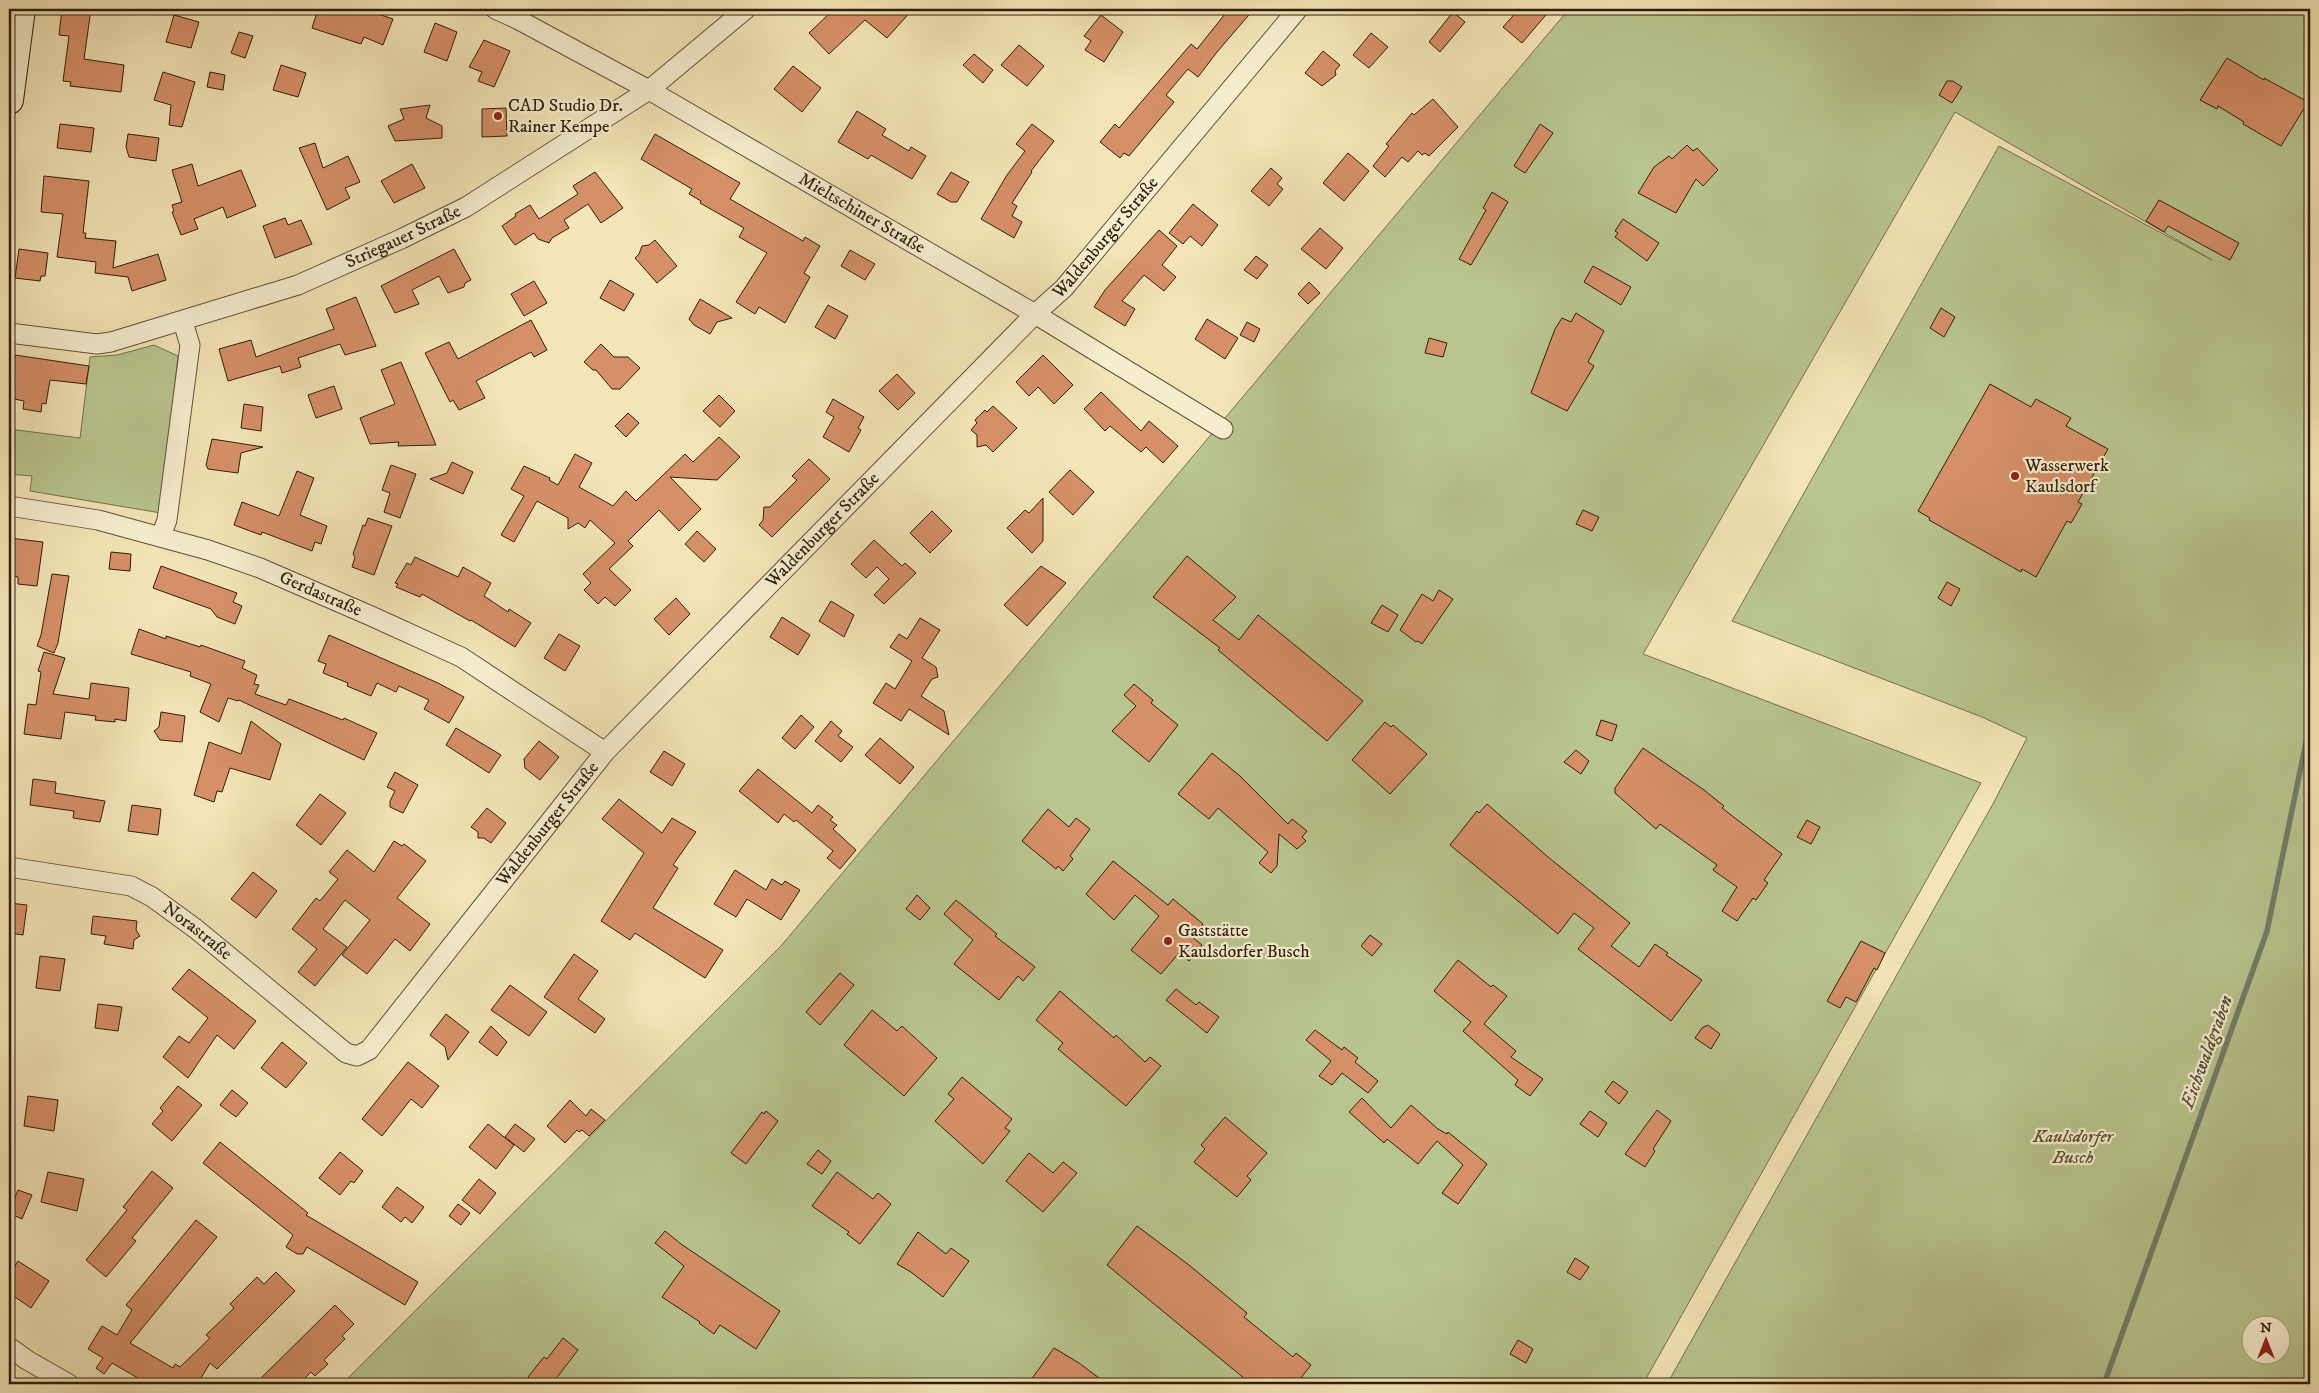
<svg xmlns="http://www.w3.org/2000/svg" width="2319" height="1393" font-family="'IM FELL DW Pica',serif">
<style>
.green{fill:#b9c58f;stroke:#74724d;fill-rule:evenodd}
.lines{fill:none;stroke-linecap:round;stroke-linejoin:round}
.stream{stroke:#717f6a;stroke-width:5.5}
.building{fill:#d69068;stroke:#301e0b}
.minor-casing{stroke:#615036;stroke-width:21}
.secondary-casing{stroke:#301e0b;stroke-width:30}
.minor{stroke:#f7eed0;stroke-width:19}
.secondary{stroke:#f7eed0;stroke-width:28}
.poi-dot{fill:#8f2418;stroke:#f7eed0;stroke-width:2}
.labels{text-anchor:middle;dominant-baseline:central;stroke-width:4.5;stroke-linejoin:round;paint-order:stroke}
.poi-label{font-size:18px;fill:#301e0b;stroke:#f7eed0;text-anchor:start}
.street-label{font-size:18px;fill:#301e0b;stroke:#f7eed0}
.park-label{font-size:18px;font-style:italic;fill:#595033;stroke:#f7eed0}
.water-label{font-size:19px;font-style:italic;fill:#514f3a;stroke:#f7eed0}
</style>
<rect width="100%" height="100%" fill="#f3e5b7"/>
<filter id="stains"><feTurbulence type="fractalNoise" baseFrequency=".004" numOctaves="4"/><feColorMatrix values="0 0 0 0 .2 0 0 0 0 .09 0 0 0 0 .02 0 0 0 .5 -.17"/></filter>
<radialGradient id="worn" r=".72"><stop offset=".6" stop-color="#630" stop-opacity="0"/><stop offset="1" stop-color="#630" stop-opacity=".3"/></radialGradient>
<path class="green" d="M1569,9H2310V1384H1667L1994,802L2027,738L1982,717L1732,621L1999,146L2212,260L1955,112L1643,654L1981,783L1643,1384H342L781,946ZM2252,1326H2282V1356H2252Z
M154,345L178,356L161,513L30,491L32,476L9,474V429L80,438L90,357L117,355Z"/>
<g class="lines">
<path class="stream" d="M2104,1384L2267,931L2310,723"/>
</g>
<path class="building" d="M62,9H91L84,59L124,65L121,92L70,86L71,82L63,81L69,36L59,35Z
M318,9H363L393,19L383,45L364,37L361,44L312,28Z
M834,9H913L887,38L865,20L829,54L809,33Z
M1229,9H1254L1217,52L1198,77L1188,69L1166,95L1174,102L1129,156L1124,153L1120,158L1100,142L1115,124L1119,128L1191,44L1197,49Z
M1519,9H1551L1522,43L1503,27Z
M1453,12L1465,22L1440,52L1429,42Z
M174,15L199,22L191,48L166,42Z
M1101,15L1123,32L1104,62L1085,50L1091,41L1084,36Z
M435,23L457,32L447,61L424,52Z
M239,32L253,36L245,58L231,53Z
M1371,33L1388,47L1369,68L1353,55Z
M484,40L510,51L494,87L478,81L482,72L469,67Z
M1019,45L1044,66L1027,86L1001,65Z
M1323,51L1340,65L1335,71L1336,75L1322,86L1305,73Z
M974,54L993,70L983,83L963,65Z
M2227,58L2264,80V78L2308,102L2281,146L2243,124L2244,122L2218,106L2217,109L2200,100Z
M281,65L306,73L298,97L273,90Z
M793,66L821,88L802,112L774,89Z
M163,72L195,82L182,127L169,125L171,105L154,100Z
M210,72L225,75L223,90L207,87Z
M1947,81H1953L1962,87L1952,103L1939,95Z
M1433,99L1458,127L1429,156L1425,153L1422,155L1418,151L1408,162L1402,157L1385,177L1373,166L1389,146L1386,144L1412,113L1414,115Z
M430,105L426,118L442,126V138L395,141L388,126L404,119L400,109Z
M506,108L507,136L482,137V109Z
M857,111L886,129L882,135L909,151L911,147L926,156L912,179L871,155L868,159L838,142Z
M60,124L94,128L91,152L57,148Z
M1032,124L1054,141L1031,171L1032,172L1012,203L1017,206L1012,216L1022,222L1014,238L981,219L1007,175L1025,151L1016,144Z
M1540,124L1553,133L1525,173L1514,166Z
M128,134L159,138L156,161L129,157L126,147Z
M655,134L740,183L730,199L803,241L805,237L820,246L804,273L810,277L785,323L759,307L755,314L736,302L767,253L739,237L744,228L700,203L701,201L689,194L692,189L641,159Z
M315,143L323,168L348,156L360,182L345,188L350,198L327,210L299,148Z
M1687,145L1693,151L1697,148L1718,170L1703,186L1696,179L1676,213L1638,193L1654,167L1669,156L1672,159Z
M1348,153L1369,171L1344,201L1323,183Z
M192,164L198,186L241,170L256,206L227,218L223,207L194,219L198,229L181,235L172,212L174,211L172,205L182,202L172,170Z
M412,164L425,188L394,203L381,181Z
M1271,168L1282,178L1277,184L1283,189L1269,206L1251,191Z
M595,172L623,208L601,223L588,204L564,220L569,228L552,238L549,243L538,239L534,233L515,245L511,240L502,226L516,216L515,214L530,205L539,219L578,194L573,186Z
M951,172L969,182L957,202H951L937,194Z
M44,176L89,181L83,233H86L85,238L116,241L113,268L158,254L166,280L132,291L128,277L95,273L96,262L57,257L63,214L41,212Z
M1492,192L1508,202L1471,265L1459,259L1486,210L1483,208Z
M2159,200L2239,243L2230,260L2168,226L2164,232L2146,221Z
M1193,204L1218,225L1202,246L1190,236L1183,244L1169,233Z
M285,218L288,225L301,220L312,244L275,258L263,226Z
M1623,219L1659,243L1647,261L1615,237L1618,233L1615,231Z
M1320,228L1343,248L1326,269L1301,249Z
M1159,230L1177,246L1162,265L1176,277L1164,291L1144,275L1122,301L1135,309L1125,326L1094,307L1105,290Z
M655,240L677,266L657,283L635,258L639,254L642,246L649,245Z
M19,249L48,253L45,276H41L40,281L15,278Z
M454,249L471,280L465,283L464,287L448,293L439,276L412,290L419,304L395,313L381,286Z
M850,250L875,264L865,280L841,266Z
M1256,256L1268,265L1257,279L1244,270Z
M1593,266L1631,287L1621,305L1584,282Z
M610,280L634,294L624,311L600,298Z
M534,281L547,303L524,316L511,294Z
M1309,282L1320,293L1308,304L1298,294Z
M356,297L376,346L345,355L340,344L298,358L301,367L282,373L280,366L228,381L219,349L251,340L256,357L334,329L326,309Z
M700,299L732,318L717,322L710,334L694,325L689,319Z
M828,305L848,316L835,339L815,327Z
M1941,308L1955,317L1944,337L1930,328Z
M1576,313L1604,331L1588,362L1594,366L1567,411L1531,393L1555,329L1562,318L1571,322Z
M1207,319L1238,338L1225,359L1195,339Z
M531,320L547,350L534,357L531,352L476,381L485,398L459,410L453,400L450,402L425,353L449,342L458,359Z
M1247,322L1260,329L1254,342L1240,335Z
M1429,338L1447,343L1443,357L1425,353Z
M601,344L614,357H628L640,368L620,389H612L596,370H593L584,362Z
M15,355L89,366L86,384L50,380L46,404L42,403L41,412L23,409L24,401L9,398Z
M1043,355L1073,385L1054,404L1038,387L1029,396L1016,382Z
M401,362L436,445L398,446L399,442L370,444L360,418L395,404L381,370Z
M897,374L915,393L898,410L879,391Z
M1990,384L2031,407L2036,399L2071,418L2066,426L2108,449L2078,502L2082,504L2071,523L2067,521L2036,577L2022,569L2021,572L1929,520L1930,518L1918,511Z
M334,386L342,409L316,418L308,395Z
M1101,392L1141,431L1149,421L1178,446L1163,463L1146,447L1141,452L1110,426L1105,431L1084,409Z
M719,395L735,411L720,427L703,411Z
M833,399L864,417L858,428L861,430L849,452L823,437L834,417L826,412Z
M244,404L263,407L261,431L241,428Z
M993,406L1017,428L993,452L986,445L977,447V435L971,430L977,423L975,420L985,410L987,412Z
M628,413L639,423L626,437L615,426Z
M719,437L740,457L717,480L670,477L701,509L679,531L659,510L628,541L633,546L609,569L631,590L615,606L605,597L598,604L584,590L591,583L583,574L615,543L590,520L585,528L578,523L568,529V518L537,501L514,542L501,535L524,496L511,489L524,466L550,478L549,480L558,485L575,454L592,463L579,487L613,506L626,491L636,501L685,454L693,462Z
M212,439L263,447L241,453L238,473L208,469L206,465Z
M809,459L830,479L772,537L759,525L763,520L764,507H770L797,480L792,476Z
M452,462L473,472L463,494L430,479L447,473Z
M391,465L416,474L400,518L384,512L390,493L382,490Z
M1070,470L1094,492L1073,515L1049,492Z
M297,471L314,478L300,515L327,526L321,544L315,542L312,551L262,532L261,535L234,525L242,502L279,516Z
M1043,498V541L1032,553L1007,528L1025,510L1029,513Z
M1583,510L1599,517L1592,531L1576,524Z
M932,511L952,531L930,553L910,533Z
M368,518L392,526L374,575L352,567L355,557L353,554L363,525L365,526Z
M697,531L716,549L704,562L685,544Z
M9,538L43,542L37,586L18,584V577L9,575Z
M874,540L902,566L905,563L916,573L884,604L874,595L889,579L877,567L866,578L851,564Z
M111,552L131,554L130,571L109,569Z
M1187,556L1236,597L1213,620L1239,640L1258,615L1363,701L1327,741L1218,650L1220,648L1153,597Z
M415,557L458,577L463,567L491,583L484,596L508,612L509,609L531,623L515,647L471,620L470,621L422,594L420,597L396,587L398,584L395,583L407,563L411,565Z
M161,566L237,593L233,602L242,606L235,624L217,617L211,609L153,588Z
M1041,566L1066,583L1027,626L1004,605Z
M52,574L69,576L58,643L54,653L37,646L41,635Z
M1947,582L1960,589L1951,606L1938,598Z
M1439,590L1453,599L1422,644L1418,641L1416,642L1400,630L1422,594L1433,601Z
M676,598L690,614L669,635L654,619Z
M831,601L854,615L844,637L819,621Z
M1382,605L1398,615L1388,632L1371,623Z
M782,617L810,635L798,655L770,637Z
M920,618L940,630L922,658L936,667L938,677L932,679L921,696L944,711L949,735L909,709L901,721L873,703L886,683L895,689L912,661L890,647L899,634L907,639Z
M139,629L166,639V636L200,647L201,645L245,661L242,668L257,675L254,684L259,685L255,694L286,705L289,699L343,720L344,718L377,733L364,760L239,700L238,701L228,698L219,722L200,712L211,684L190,676L191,672L131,654Z
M559,634L580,646L565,671L544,658Z
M329,635L438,683L464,697L449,723L424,709L429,700L399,686L396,692L377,683L371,696L347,686L348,683L323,673L326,664L318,661Z
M44,652L65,658L53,694L89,699L91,683L129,688L126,721L115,719V722L95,720L96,716L65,712L61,739L24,734L28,704L36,705L41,672L38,671Z
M1134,684L1153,700L1151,703L1178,725L1149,762L1112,731L1136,706L1124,695Z
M161,712L185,716L182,742L160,740L154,731L159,727Z
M801,715L814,727L795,749L782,738Z
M1601,720L1617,725L1612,741L1596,735Z
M251,721L281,744L270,780L230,768L222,792L217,791L214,802L194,795L209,742L241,754Z
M831,721L842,731L838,736L853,747L841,762L815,741Z
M1385,722L1391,727L1393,725L1427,754L1390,794L1352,760Z
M456,728L501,755L489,773L446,745Z
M880,738L914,767L900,784L865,755Z
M539,741L559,757L540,780L525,768L524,759Z
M1643,748L1704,790L1724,806L1722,808L1782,854L1764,880L1768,883L1756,900L1753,898L1737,921L1722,911L1737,887L1713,870L1717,865L1660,824L1656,829L1615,793V788Z
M1576,750L1589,761L1581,774L1564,762Z
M664,751L685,764L672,786L650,772Z
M1212,753L1240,776L1288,824L1292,819L1307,831L1302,837L1306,841L1297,849L1279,834L1277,866L1271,873L1259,863L1268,852L1218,808L1209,819L1178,794Z
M758,769L812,813L818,805L833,817L830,820L837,825L833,829L856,850L840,869L827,858L833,851L796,820L794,822L784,814L778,823L739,791Z
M395,772L418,785L403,813L390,807V801L395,791L387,787Z
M33,779L56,782L55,793L105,801L100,822L73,818L74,811L30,805Z
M320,794L346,813L321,845L296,825Z
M619,799L662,833L672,818L696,832L673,865L678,868L653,908L723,950L705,978L635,933L630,940L601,921L644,853L602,819Z
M1487,804L1548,857L1630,923L1611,946L1639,967L1655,944L1668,953L1666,955L1702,980L1671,1021L1578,949L1594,928L1574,913L1558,934L1450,845L1477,811L1479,813Z
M132,805L161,809L158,835L128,831Z
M487,808L506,823L491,843L484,838H478V832L471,827Z
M1048,809L1069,827L1076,818L1090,829L1070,856L1073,859L1063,871L1058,866L1056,869L1022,841Z
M1807,820L1820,827L1811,844L1797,837Z
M394,841L402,846L404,844L426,861L397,898L430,924L410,951L395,939L367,974L342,955L370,920L345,900L323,929L347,947L315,986L298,972L317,949L292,929L316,898L320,901L338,879L329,872L347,850L374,872Z
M1113,861L1168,905L1173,899L1203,924L1192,937L1202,945L1189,961L1179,953L1161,974L1131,950L1159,916L1135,895L1114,920L1086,894Z
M735,870L766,890L772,879L782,885L785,881L800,890L781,920L747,899L736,917L714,904Z
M253,872L277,891L256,918L231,899Z
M917,895L930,908L920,920L906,909Z
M956,900L997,934L995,936L1035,967L1023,981L1018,976L999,1000L954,964L973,940L944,914Z
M9,903L27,905L23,935L9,933Z
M93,916L137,921L136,930L140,936L134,940L133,949L104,944L106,936L91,934Z
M1370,935L1382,944L1372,956L1361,946Z
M1861,941L1885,953L1877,970L1874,968L1856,1002L1846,997L1840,1008L1827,1001Z
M574,954L598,971L578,999L605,1019L595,1033L544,997Z
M40,956L65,959L60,991L36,988Z
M1458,960L1491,987L1493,985L1507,996L1484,1024L1516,1051L1511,1057L1543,1079L1530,1096L1515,1085L1518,1080L1463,1031L1471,1022L1434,991Z
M189,969L256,1021L234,1049L217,1035L188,1078L163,1057L179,1036L189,1043L208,1018L172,989Z
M840,973L854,985L820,1025L806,1012Z
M510,985L547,1012L529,1036L491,1010Z
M1176,989L1196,1005L1199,1002L1219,1017L1207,1033L1166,1000Z
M1060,991L1114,1038L1116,1035L1145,1062L1150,1057L1161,1066L1126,1106L1058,1049L1063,1043L1036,1020Z
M98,1004L122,1007L118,1031L95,1028Z
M872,1010L897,1031L902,1026L937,1058L904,1096L844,1045Z
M446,1014L469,1032L448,1060L445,1047L430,1035Z
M1708,1025L1720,1034L1711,1049L1695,1038L1702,1028Z
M491,1026L507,1042L497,1056L479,1042Z
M1315,1030L1342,1050L1344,1047L1358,1058L1355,1062L1378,1081L1368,1093L1342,1073L1332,1085L1319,1076L1331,1061L1306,1040Z
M282,1042L307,1063L286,1088L261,1068Z
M408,1062L439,1086L422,1108L411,1099L382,1136L362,1119Z
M962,1077L1012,1119L1005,1128L1010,1131L983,1164L935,1121L954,1099L948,1094Z
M1613,1081L1628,1092L1619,1104L1605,1092Z
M178,1086L202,1105L172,1141L152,1124L163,1111L160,1108Z
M232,1090L248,1103L236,1117L220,1105Z
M28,1096L58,1100L54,1131L24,1126Z
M1362,1098L1391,1128L1411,1105L1438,1129L1447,1134L1448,1132L1487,1164L1458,1204L1442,1193L1463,1165L1437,1141L1418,1164L1387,1139L1384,1143L1349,1112Z
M570,1100L586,1116L591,1109L605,1120L589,1136L582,1130L579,1132L577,1130L565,1143L547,1126Z
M1657,1110L1671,1121L1653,1149L1655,1151L1645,1167L1625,1154Z
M766,1111L778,1121L746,1164L731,1153L762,1112L764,1114Z
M1590,1111L1607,1123L1598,1137L1580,1124Z
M1225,1117L1267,1153L1247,1176L1251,1180L1237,1197L1194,1162L1205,1149L1201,1145Z
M488,1124L514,1145L496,1169L469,1147Z
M515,1124L535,1139L524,1152L505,1137Z
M220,1142L308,1213L306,1215L418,1282L405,1305L307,1247L303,1254H297L286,1247L293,1235L203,1163Z
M818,1150L831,1161L822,1174L807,1164Z
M340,1152L363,1171L354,1183L351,1181L340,1195L319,1178Z
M1029,1153L1053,1173L1063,1162L1077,1173L1043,1212L1006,1181Z
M152,1171L173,1188L132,1238L136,1241L106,1277L86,1260L127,1210L123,1207Z
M48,1172L84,1179L77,1211L41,1202Z
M837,1172L873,1199L878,1193L891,1204L860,1244L847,1234L849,1232L812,1206Z
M479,1179L496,1193L480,1214L462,1200Z
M397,1187L424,1207L412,1223L405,1217L401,1222L382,1207Z
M18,1190L32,1195L22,1219L9,1213Z
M458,1204L470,1213L461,1225L449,1216Z
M196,1220L217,1237L130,1343L173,1368L175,1364L180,1367L210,1338L206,1335L234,1308L230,1304L257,1277L264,1284L276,1272L295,1291L217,1369L210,1363L198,1383L200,1384H148L112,1363L104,1374L96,1368L103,1358L88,1349L102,1326L117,1335L132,1310L126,1305Z
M1137,1226L1189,1265L1247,1313L1244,1317L1293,1357L1296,1353L1311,1365L1296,1384H1251L1107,1265Z
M665,1231L681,1244L780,1311L756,1349L720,1325L714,1334L699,1323L700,1322L662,1297L684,1266L655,1243Z
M918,1232L946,1254L951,1248L969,1261L943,1297L911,1272L897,1264Z
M1575,1258L1589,1267L1580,1280L1567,1272Z
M18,1261L49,1281L31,1308L9,1293V1275Z
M335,1305L354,1324L342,1336L345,1339L324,1360L328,1364L315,1376L311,1372L299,1384H255Z
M563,1338L578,1350L552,1384H538L528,1377L544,1357L547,1359Z
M1518,1340L1533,1349L1526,1363L1510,1354Z
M1054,1348L1079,1363L1107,1384H1028Z"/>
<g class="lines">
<g class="minor-casing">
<g id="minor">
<path id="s1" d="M495,9L517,19L649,90L1035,314L1223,429"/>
<path id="s2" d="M9,333L97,344L111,342L298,285L401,239L466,207L649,90L746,9"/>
<path id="s3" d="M9,506L98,520L208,550L260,568L371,616L461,657L605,752"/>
<path d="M161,536L167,520L190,345L183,322"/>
<path id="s4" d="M9,867L131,886L152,897L196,929L346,1053L357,1056L369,1050L605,752L1035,314L1064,288L1298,9"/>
<path d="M9,1347L27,1360L69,1384"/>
</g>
</g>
<g class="secondary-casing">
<path id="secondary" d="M9,100L21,9"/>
</g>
<use href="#minor" class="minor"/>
<use href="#secondary" class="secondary"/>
</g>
<g class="poi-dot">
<circle cx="498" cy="116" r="5"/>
<circle cx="2015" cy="476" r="5"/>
<circle cx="1168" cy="941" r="5"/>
</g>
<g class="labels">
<g class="poi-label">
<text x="508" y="106">CAD Studio Dr.<tspan x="508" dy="21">Rainer Kempe</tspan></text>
<text x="2025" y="466">Wasserwerk<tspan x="2025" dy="21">Kaulsdorf</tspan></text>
<text x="1178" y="931">Gaststätte<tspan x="1178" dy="21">Kaulsdorfer Busch</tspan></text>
</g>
<g class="street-label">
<text stroke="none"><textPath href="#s1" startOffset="420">Mieltschiner Straße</textPath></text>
<text stroke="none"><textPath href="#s2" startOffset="414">Striegauer Straße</textPath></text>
<text stroke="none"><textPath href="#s4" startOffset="1519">Waldenburger Straße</textPath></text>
<text stroke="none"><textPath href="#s4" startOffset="1112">Waldenburger Straße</textPath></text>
<text stroke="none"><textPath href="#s3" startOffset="325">Gerdastraße</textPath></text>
<text stroke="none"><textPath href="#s4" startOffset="709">Waldenburger Straße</textPath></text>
<text stroke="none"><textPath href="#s4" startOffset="204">Norastraße</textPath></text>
</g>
<g class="park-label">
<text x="2073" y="1137">Kaulsdorfer<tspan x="2073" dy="21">Busch</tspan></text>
</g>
<g class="water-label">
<text transform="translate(2207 1052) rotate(-70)">Eichwaldgraben</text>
</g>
</g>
<rect width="2319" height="1393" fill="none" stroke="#f3e5b7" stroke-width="30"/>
<rect x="10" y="10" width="2299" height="1373" fill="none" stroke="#301e0b" stroke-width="2.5"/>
<rect x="15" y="15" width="2289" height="1363" fill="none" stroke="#301e0b"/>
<g transform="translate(2266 1340)"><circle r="24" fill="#f7eed0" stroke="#a79b81"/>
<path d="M0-4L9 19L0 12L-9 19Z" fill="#8f2418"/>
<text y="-8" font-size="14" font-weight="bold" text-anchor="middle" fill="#301e0b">N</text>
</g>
<rect width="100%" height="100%" filter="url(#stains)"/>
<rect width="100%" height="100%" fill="url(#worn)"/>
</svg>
